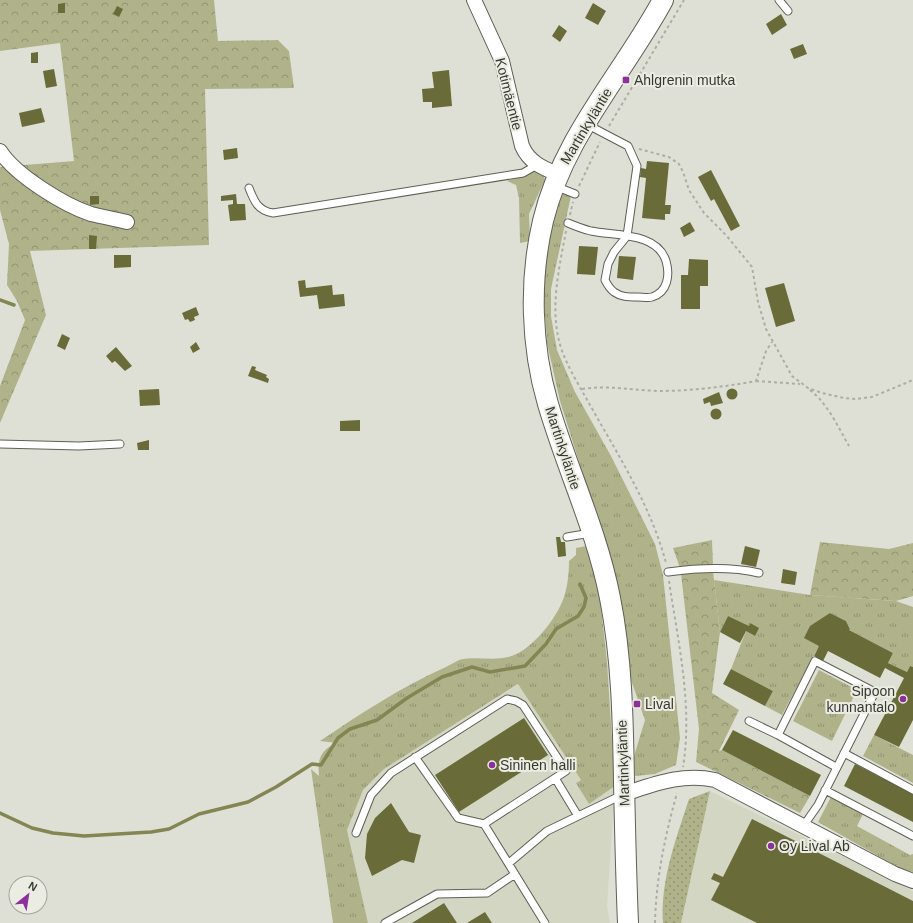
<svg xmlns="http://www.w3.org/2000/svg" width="913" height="923" font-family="Helvetica,sans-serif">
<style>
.built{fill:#d4d6c4}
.grass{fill:url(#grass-tufts)}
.forest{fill:url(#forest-crowns)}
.park{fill:url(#park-dots)}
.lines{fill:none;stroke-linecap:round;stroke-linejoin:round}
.stream{stroke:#838653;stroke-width:3.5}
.building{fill:#696b39}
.lane-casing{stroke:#5e5f55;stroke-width:9}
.street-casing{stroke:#5e5f55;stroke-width:16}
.secondary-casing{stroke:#5e5f55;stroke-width:22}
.path{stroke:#acada4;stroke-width:2;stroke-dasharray:3 3;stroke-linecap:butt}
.lane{stroke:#fff;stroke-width:7}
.street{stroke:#fff;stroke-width:14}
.secondary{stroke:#fff;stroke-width:20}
.poi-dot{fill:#8c319c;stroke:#ecede2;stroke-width:1.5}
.labels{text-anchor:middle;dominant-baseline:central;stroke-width:4;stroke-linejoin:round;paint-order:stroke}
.poi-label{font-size:14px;fill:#373833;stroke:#ecede2;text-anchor:start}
.street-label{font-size:14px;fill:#373833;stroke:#ecede2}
</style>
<defs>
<pattern id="grass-tufts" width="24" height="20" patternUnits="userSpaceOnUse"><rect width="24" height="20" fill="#b0b38a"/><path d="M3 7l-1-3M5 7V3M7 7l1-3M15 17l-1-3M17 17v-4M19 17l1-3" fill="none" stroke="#909371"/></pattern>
<pattern id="forest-crowns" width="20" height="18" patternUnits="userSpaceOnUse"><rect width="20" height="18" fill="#b0b38a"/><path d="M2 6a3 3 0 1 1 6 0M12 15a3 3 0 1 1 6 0" fill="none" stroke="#909371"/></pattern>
<pattern id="park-dots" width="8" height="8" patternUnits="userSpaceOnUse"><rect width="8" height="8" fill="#b0b38a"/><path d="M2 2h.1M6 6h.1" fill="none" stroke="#909371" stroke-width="1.8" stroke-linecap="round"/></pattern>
</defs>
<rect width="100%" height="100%" fill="#dfe0d5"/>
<path class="built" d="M519,684L581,780L577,783L589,804L615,786L607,906L610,923H368L347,830L363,790L384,769Z
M710,791L913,891V923H681Z"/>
<path class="grass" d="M535,171L542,172L545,180L529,214L530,241L520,243L519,198L516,185L507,181Z
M561,192L571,196L551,289V316L557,350L575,392L611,456L655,544L663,575L680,738L676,765L655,774L635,776L634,756L645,720L630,677L600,529L560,401L547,343L543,288L549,241Z
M587,546L600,598L607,662L615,786L589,804L576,783L581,780L518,684L384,769L363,790L347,830L368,923H333L311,769L319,776C317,759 321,749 337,743L320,741C360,714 401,687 446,667C450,665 455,662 459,660C475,656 493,661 508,657C531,652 557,618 564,597C568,585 569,572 569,561L576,555V548Z
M714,580L810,595L896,601L913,607V667L910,666L907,672L888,663L893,653L849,630L850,628L846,621L830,613L819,646L782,715L765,706L773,691L731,669L746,631L755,636L750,623L749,626L728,616L720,632Z
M819,670L857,690L832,741L793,721Z
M874,735L913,755V783L863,756Z
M831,797L863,814L857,826L910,855L913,854V872L903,870L818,822Z"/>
<path class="forest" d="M0,0H214L218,41L278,40L289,51L294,88L205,89L209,245L30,251L46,315L0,423V386L25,320L17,301L7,285L9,244L0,210V167L74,161L60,43L0,51Z
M712,540L713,565L680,568L673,548Z
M820,542L889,549L913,543V596L896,601L810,595Z
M713,571L720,632L712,693L739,710L719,751L722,750L810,796L800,813L696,762L699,729L681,574Z"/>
<path class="park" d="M710,791L681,923H663C660,881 676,839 689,799Z"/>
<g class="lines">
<path class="stream" d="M0,300L14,305
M0,813L32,828L53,833L84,836L151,832L169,829L199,814L248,802L276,787L312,764L321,765L338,738L350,729L377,720L407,698L442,677L472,667L490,672L525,666L546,644L556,629L578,616L584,607L586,598L580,584"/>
</g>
<path class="building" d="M65,3V13H58V4Z
M593,3L606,11L598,25L585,18Z
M117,6L123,9L119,17L113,14Z
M781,14L787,25L772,35L766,24Z
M559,25L567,31L560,42L552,36Z
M803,44L807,54L794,59L790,49Z
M38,52V63H31V53Z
M54,69L57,86L46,88L43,71Z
M449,70L452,106L432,108V102H423L422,89L434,88L432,72Z
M41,108L45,122L22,127L19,113Z
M237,148L238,158L224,160L223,150Z
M647,161L669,163L665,205H671L670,214H665V220L642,218L646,178L640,177L641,168L646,169Z
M711,170L740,226L731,231L714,199L711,201L698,177Z
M236,194L237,204H245L246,220L230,221L228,205L233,204V200L221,201V196Z
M90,196H99V204L90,205Z
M690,222L695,231L684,237L680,228Z
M89,235L97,236L96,249H89Z
M579,246L598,247L595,275L577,274Z
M114,255H131V267L114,268Z
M619,256L636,257L633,280L617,278Z
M689,259L708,260V286H700V309H681V275H688Z
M305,280L306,288L332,285L333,295L344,294L345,306L319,309L317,295L300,297L298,281Z
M784,283L795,321L776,327L765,288Z
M196,307L199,315L194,317L195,320L190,322L188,319L185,320L182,313Z
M62,334L70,338L65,350L57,346Z
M196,342L200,349L193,353L190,347Z
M116,347L132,366L125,371L115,361L112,363L106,356Z
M252,366L256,367L255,370L267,375L266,377L269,379L268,383L248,376Z
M726.5 394a5.5 5.5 0 1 1 11 0a5.5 5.5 0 1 1-11 0Z
M159,389L160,405L140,406L139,390Z
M719,392L723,403L711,406L710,402L704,404L703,399Z
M710.5 414a5.5 5.5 0 1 1 11 0a5.5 5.5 0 1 1-11 0Z
M360,420V431H340V421Z
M149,440V450H138L137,443Z
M556,537H560L561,542H565L566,556L558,557Z
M745,546L760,550L756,567L741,564Z
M783,569L797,572L795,585L781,583Z
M830,613L846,621L850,629L849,630L893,653L888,663L907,672L910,666L913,667V720L899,747L874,735L904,678L885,668L880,678L828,651L823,661L814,656L819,646L804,638L810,626Z
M728,616L749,626L750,623L759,628L755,636L746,631L740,643L720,632Z
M731,669L773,691L765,706L723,684Z
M524,718L548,755L459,812L435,775Z
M733,730L821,775L810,796L722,750Z
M855,764L913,794V822L844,786Z
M391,803L409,832L421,835L414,863L402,860L372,876L365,858L367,834L375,818Z
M752,819L913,901V923H757L711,900L720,883L711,879L714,873L723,877Z
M444,903L457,923H412Z
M485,912L492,923H467Z"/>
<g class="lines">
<g class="lane-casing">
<path id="lane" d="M779,0L788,11
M555,186L575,194
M249,188C254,201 258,211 273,213L523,173L537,165
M568,223C575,226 583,229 591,231C614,236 657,232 666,261C670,275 668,292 652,297C648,298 642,297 637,297C628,297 621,297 614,292C610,289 607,284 605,280L608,264L614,252L627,236L637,166L628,146L586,124
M0,444L79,446L120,444
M567,537L591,533
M668,572C698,568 729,566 759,573
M749,721L778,735
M844,753L913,790
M415,757L458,818L484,824L545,923
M555,778L578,816
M825,790L913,836
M804,825L818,805L875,692L815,661L778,735L836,767
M356,833L371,795L391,773L507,699L516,701L523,705L566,771L484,824
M509,863L547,831L622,795
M385,923L437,894L487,893L515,874"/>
</g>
<g class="street-casing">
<path id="street" d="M474,0L502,61L522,146C529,162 542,168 558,174
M0,151C15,175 64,205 91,214C103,217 115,219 127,222
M624,794C655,784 682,773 715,780L895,874L913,881"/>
</g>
<g class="secondary-casing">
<path id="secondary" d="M628,923C626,876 625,829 624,782C623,721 622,658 610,598C597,531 567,469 548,404C531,346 529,280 543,221C563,137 623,74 663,0"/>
</g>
<path class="path" d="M609,126L684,0
M639,149L669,157L679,164L683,172L689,190L704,213L726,235L752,267L758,302L766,329L792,376L808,388L822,393L844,398L856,399L872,397L913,380
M579,186L600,142
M570,215L573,202
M566,231C559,269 549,310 561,348C568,368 580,387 590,405C618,455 651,506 666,563
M756,381L800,384
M582,389C608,385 632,390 658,391C691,391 723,387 756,381L766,351L772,342
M810,390C828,404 838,427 849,446
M669,581C678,642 693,705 683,767
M655,923C656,878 665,836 677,793"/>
<use href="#lane" class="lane"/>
<use href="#street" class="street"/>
<use href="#secondary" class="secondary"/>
</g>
<g class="poi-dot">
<rect x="622" y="76" width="8" height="8" rx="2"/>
<circle cx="903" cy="699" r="4"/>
<rect x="633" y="700" width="8" height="8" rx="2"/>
<circle cx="492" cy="765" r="4"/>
<circle cx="771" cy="846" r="4"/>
</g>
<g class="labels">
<g class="poi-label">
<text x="634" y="80">Ahlgrenin mutka</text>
<text x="895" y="691" text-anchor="end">Sipoon<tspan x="895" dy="16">kunnantalo</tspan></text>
<text x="645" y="704">Lival</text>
<text x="500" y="765">Sininen halli</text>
<text x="779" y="846">Oy Lival Ab</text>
</g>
<g class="street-label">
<text transform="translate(509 94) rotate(76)">Kotimäentie</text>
<text transform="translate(586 126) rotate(-59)">Martinkyläntie</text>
<text transform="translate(563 448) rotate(72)">Martinkyläntie</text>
<text transform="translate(623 763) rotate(-92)">Martinkyläntie</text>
</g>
</g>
<g transform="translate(28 895) rotate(30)"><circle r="19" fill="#ecede2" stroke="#a4a59c"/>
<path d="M0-3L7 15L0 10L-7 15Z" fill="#8c319c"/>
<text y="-6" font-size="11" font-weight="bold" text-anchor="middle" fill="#373833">N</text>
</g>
</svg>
